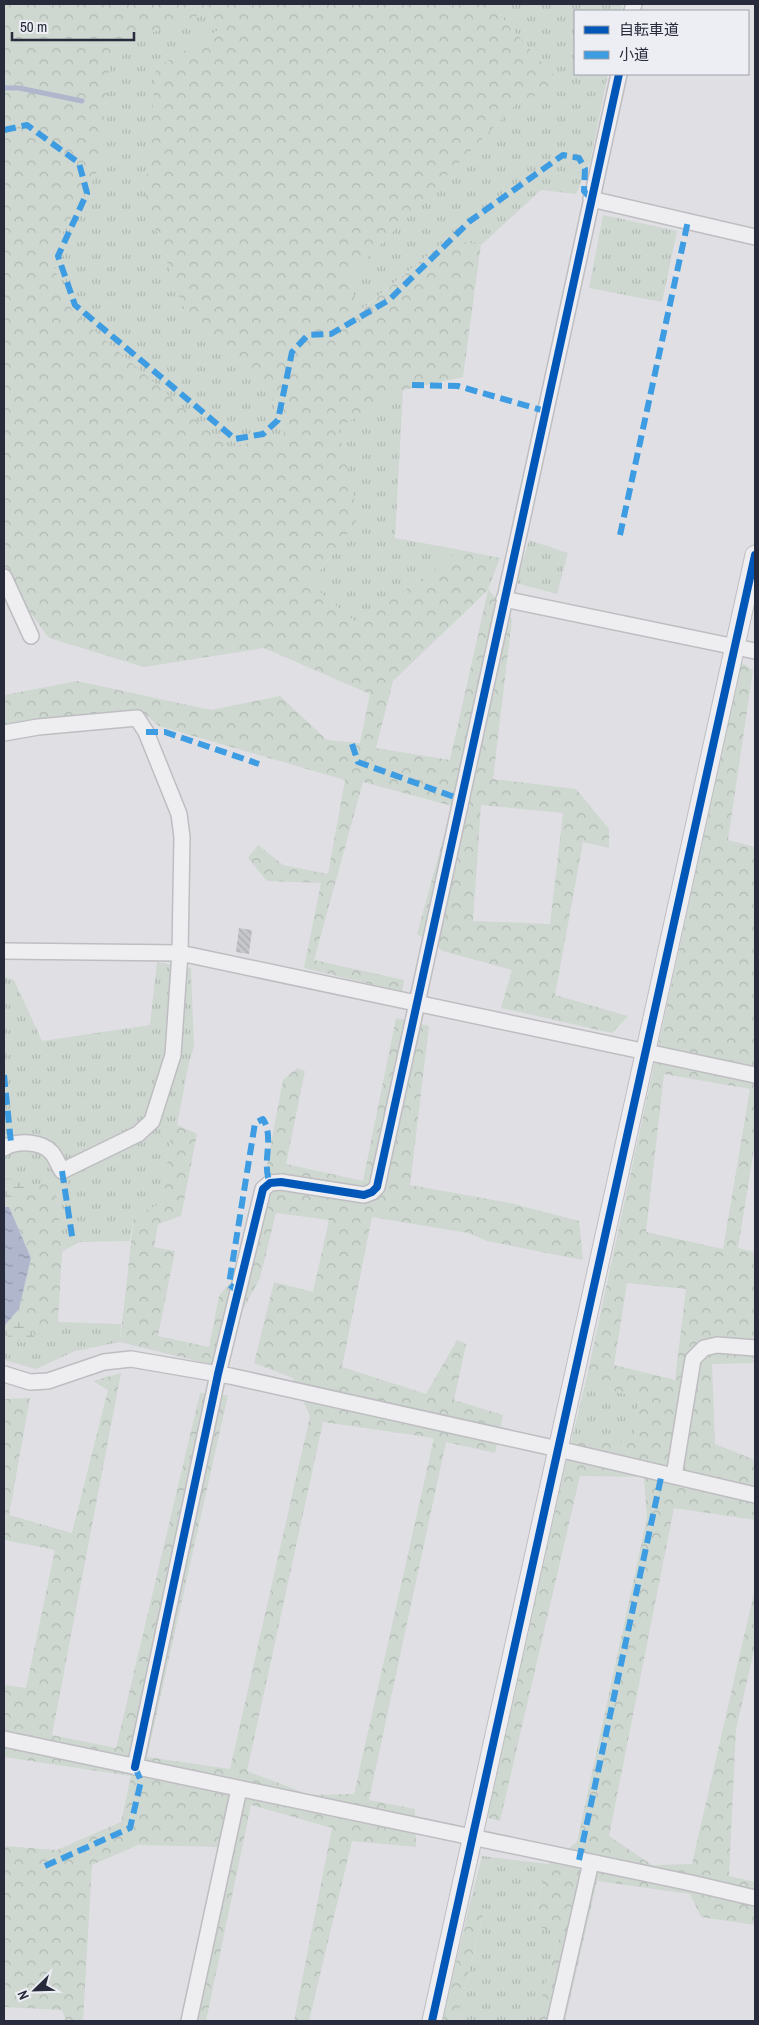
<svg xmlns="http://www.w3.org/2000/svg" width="759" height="2025" font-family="'Archivo Narrow','Noto Sans JP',sans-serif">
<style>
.grass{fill:url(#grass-tufts)}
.forest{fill:url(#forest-crowns);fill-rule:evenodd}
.wetland{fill:url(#wetland-marsh)}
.water{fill:url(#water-ripples)}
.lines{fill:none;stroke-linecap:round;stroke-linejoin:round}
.stream{stroke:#b0b7cd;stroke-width:5}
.building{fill:url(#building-back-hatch)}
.minor-casing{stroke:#bebec2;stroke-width:18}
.tertiary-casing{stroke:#bebec2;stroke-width:21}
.minor{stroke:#eeeef1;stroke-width:15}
.tertiary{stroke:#eeeef1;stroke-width:19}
.quiet{stroke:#3d9ce2;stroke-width:6;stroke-dasharray:12 6;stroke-linecap:butt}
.cycleway-casing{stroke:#edeef4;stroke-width:11}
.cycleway{stroke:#0057b8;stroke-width:8}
</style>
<defs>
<pattern id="grass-tufts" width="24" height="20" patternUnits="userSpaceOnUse" patternTransform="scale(1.25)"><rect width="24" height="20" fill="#ced7d0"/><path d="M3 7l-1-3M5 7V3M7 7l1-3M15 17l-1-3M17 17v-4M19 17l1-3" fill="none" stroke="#b1b9b4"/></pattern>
<pattern id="forest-crowns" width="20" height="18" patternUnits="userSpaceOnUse" patternTransform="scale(1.25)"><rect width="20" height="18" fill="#ced7d0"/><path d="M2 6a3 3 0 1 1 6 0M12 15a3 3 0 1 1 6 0" fill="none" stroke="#b1b9b4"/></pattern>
<pattern id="wetland-marsh" width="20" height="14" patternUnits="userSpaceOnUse" patternTransform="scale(1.25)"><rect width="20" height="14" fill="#ced7d0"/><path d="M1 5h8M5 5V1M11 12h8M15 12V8" fill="none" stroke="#b1b9b4"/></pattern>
<pattern id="water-ripples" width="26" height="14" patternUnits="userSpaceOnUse" patternTransform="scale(1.25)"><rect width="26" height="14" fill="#b0b7cd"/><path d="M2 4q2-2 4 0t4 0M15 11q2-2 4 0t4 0" fill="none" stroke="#8f95a8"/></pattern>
<pattern id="building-back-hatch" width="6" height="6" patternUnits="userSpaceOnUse" patternTransform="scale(1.25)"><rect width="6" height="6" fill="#c5c7cb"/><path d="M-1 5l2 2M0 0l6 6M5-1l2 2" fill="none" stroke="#a9abaf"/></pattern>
</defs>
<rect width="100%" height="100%" fill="#e0e0e4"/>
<path class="grass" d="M496,4H622L621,11H575V74H608L590,162L576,194L541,190L481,245L447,239L360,311L347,279L517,103L560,82L494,9Z
M208,12L218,30L156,68L182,305L270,393L284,433L229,449L73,312L49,256L98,171L112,47Z
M603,215L677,231L662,302L589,288Z
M403,390L395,538L461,550L358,624L310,584L359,518L338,428Z
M529,540L568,553L557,594L516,583Z
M157,962L191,968L194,1047L189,1062L177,1125L170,1137L163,1203L134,1215L130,1241L79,1242L62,1252L55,1179L26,1190L20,1178L4,1179V977L14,980L42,1041L150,1025Z
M58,1322L121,1324L120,1342L75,1351L36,1369L4,1360V1335L22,1342Z
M585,1385L639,1397L633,1444L572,1438Z
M482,1856L548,1864L531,1923L560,1933L535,2021H456L485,1909L468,1911Z"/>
<path class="forest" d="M4,4H496L494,9L560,82L517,103L347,279L361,311L447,239L481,245L463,377L403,390L338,428L359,518L310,584L358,624L461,550L500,558L488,589L512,619L493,779L576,789L609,829V848L583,842L555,995L628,1016L612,1033L501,1008L512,970L443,951L417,934L452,806L363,782L314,960L404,980L402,992L304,968L321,883L267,881L248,858L258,845L283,865L328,874L345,780L159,726L139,709L4,724V695L77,681L211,710L280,696L327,740L360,743L370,694L264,648L144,667L49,638L4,578ZM208,12L218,30L156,68L145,198L182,305L270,393L284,433L229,448L73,312L49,256L98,171L112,47ZM488,590L450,760L376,748L393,681ZM481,805L563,813L550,924L473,921Z
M741,662L753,670L728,840L755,847V1143L738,1248L755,1252V1363L712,1364L715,1444L755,1460V1520L674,1508L609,1836L652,1865L692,1864L755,1588V1646L736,1729L729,1876L755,1882V1925L701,1917L690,1894L597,1881L565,2021H535L560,1934L531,1924L548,1864L577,1842L647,1518L644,1477L580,1476L500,1821L480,1816L572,1438L633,1443L639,1397L585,1385ZM664,1074L750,1089L723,1249L646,1232ZM627,1283L686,1289L675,1380L614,1365Z
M396,1018L429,1026L410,1185L510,1203L579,1221L583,1260L487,1241L468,1233L372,1217L342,1367L426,1394L457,1340L466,1344L454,1400L503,1415L495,1453L446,1442L369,1800L415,1809L416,1847L352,1841L309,2021H294L332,1828L251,1805L206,2021H180L218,1847L138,1845L92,1865L83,2021H66L62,2010L4,2007V1846L57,1850L121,1822L131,1776L4,1757V1685L26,1688L55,1550L4,1540V1399L30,1398L9,1515L72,1533L108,1390L93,1381L121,1373L52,1735L116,1748L200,1393L228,1395L147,1757L230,1769L310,1416L293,1378L254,1363L274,1282L313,1292L329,1220L276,1213L260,1278L213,1365L120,1342L134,1215L163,1203L170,1137L177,1125L197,1134L181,1216L158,1224L154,1247L175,1251L158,1336L209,1347L219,1296L249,1260L283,1080L297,1068L305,1071L286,1164L363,1181ZM323,1422L434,1438L354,1794L310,1795L247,1771Z
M55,1179L62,1252L58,1322L35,1336L19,1309L31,1258L9,1207L26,1190Z
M485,1908L456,2021H442L468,1911Z"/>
<path class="wetland" d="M20,1178L26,1190L9,1207H4V1179Z
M19,1309L35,1336L22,1342L4,1335V1326Z"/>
<path class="water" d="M4,1207H9L31,1258L19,1309L4,1326Z"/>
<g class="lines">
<path class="stream" d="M4,88H19L82,101"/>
</g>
<path class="building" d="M239,928L252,930L249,954L236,952Z"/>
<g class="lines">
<g class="minor-casing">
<path id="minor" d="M632,11L634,4
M591,199L755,237
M4,577L31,636
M504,599L755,651
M4,733L38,727L137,718L146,732L179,814L182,837L180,953L173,1055L152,1121L138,1134L62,1171C59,1166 56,1158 52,1153C42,1141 17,1140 4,1148
M4,951L180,953L755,1075
M4,1374L30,1382L48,1381L104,1362L131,1359L230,1376L558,1449L755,1495
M674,1476L693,1359L704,1348L717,1345L755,1348
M4,1739L691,1883L755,1898
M135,1767L218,1374L263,1189L270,1183L281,1182L364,1195L372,1192L377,1187L619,74
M189,2021L239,1789
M555,2021L591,1862"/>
</g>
<g class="tertiary-casing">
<path id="tertiary" d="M432,2021L755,555"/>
</g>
<use href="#minor" class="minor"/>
<use href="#tertiary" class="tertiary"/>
<path class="quiet" d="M4,130L27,125L79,163L87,193L58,256L75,305L235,439L263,434L278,420L292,352L308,335L331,334L389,300L470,221L563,155L579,158L585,169L584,191L591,199
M412,385L458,386L545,411
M620,535L688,221
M146,732H165L259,764
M352,744L358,762L460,799
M4,1075L11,1143
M62,1171L73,1242
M239,1293L229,1284L255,1123L263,1119C275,1138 261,1162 270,1183
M579,1860L662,1473
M45,1866L130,1828L141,1781L135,1767"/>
<g class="cycleway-casing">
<path id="cycleway" d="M135,1767L218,1374L263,1189L270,1183L281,1182L364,1195L372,1192L377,1187L619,74
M432,2021L755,555"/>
</g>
<use href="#cycleway" class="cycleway"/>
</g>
<rect width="759" height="2025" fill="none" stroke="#282b3b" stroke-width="10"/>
<rect x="574" y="10" width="175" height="65" fill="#edeef4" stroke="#9ea0aa"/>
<rect x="584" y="26" width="25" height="8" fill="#0057b8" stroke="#9ea0aa"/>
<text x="619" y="35" font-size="15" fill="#282b3b">自転車道</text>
<rect x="584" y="51" width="25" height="8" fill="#3d9ce2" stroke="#9ea0aa"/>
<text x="619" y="60" font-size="15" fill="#282b3b">小道</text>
<g transform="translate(35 1990) rotate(247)" stroke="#edeef4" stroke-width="4" paint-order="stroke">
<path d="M0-4L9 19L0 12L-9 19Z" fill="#282b3b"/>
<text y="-8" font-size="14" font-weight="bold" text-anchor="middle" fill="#282b3b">N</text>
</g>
<path d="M12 32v8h122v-8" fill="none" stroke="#282b3b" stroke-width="2.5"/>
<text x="20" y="32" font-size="15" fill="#282b3b" stroke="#edeef4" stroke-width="4" paint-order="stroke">50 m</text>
</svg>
